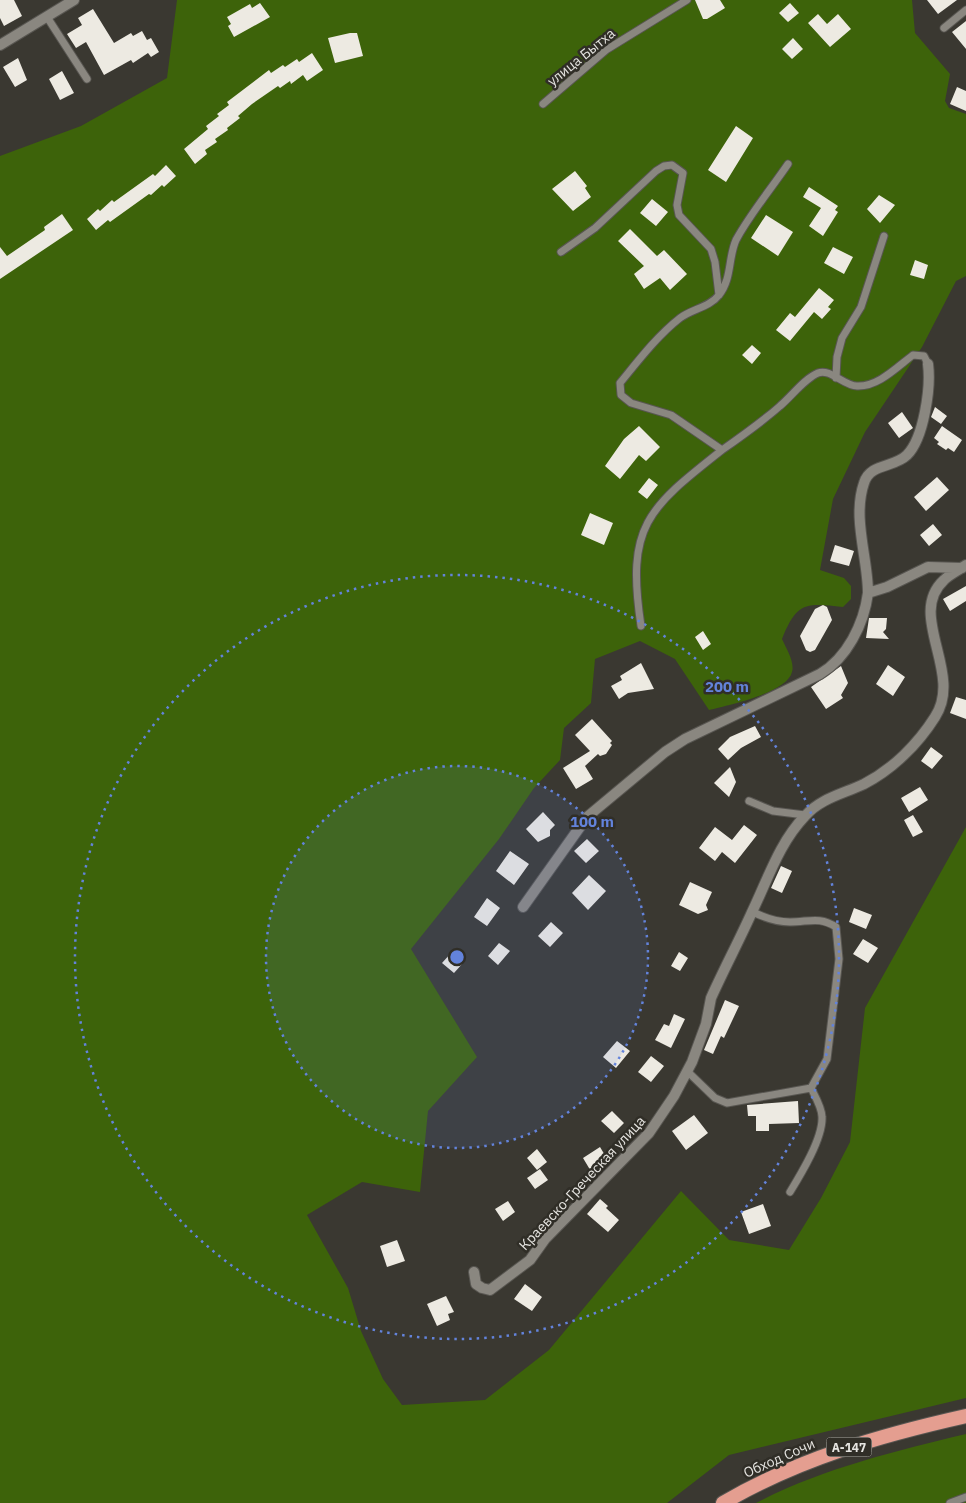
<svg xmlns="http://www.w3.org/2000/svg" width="966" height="1503" font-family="'IBM Plex Sans',sans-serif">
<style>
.green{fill:#3d630a}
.building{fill:#edeae2}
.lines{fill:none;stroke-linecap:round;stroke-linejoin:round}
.service-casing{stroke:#585651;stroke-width:9}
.minor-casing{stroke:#585651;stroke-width:12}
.trunk-casing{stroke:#585651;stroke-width:16}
.service{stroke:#8a8780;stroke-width:7}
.minor{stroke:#8a8780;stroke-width:10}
.trunk{stroke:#e49e90;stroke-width:14}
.ring{fill:none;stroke:#6383db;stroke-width:2.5;stroke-dasharray:2.5 5}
.labels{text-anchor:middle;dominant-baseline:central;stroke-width:5;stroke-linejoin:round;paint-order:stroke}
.shield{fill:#302e27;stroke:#afaea9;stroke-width:1}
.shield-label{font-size:12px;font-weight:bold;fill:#e6e5e1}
.street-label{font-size:14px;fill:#e6e5e1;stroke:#302e27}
.centre{fill:#6383db;stroke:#302e27;stroke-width:2.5}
.ring-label{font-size:15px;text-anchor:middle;font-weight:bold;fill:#6383db;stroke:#302e27;stroke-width:5;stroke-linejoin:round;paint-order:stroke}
</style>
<rect width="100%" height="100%" fill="#3a3831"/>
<path class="green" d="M177,0H912L915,33L950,74L945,101L949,108L966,114V276L956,281L922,347L865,432L833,499L820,570L844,578L851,586V599L843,607C805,603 797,602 782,639C786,648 795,662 792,672C787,693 728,705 709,710L675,659L640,641L595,659L591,703L564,728L560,760L534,788L499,839L411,949L477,1057L428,1111L420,1192L362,1182L307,1215L348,1288L361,1331L383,1379L402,1405L485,1400L549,1350L681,1191L729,1240L789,1250L821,1198L850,1142L865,1008L966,827V1398L729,1455L667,1503H0V156L81,126L167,78Z
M966,1434V1503H756C821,1469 895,1451 966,1434Z"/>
<path class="building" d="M0,0H14L22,16L4,26L0,18Z
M695,0H720L725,8L707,19H703Z
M927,0H957L938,14Z
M260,3L270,17L234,37L228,26L231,24L227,17L250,4L252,8Z
M790,3L799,13L788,22L779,13Z
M93,9L114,43L131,33L133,36L142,31L147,40L151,38L159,52L151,57L148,53L133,63L131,60L104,75L86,42L76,48L67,34L82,25L78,18Z
M818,14L827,24L838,14L851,29L830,47L808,23Z
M966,21V49L952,32Z
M350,33H357L363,56L335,63L328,38Z
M793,38L803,49L792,59L782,49Z
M312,53L323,70L307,81L303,75L291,84L290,81L280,88L278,86L252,104L238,116L240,118L227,128L228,130L215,139L217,142L205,150L207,154L195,164L184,149L208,129L206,126L219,116L217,114L229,105L227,102L269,70L271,73L283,65L285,67L297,59L299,62Z
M18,58L27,80L15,87L3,67Z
M62,71L74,93L60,100L49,79Z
M957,87L966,91V111L950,104Z
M736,126L753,138L726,182L708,170Z
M166,165L176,176L164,187L162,185L151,195L149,194L110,222L108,220L96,230L87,219L98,209L100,211L112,200L114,202L153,174L155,176Z
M575,171L587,186L585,188L591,197L573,211L552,189Z
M809,187L838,206L835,210L838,212L823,236L809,226L821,208L803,197Z
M879,195L895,205L880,223L867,209Z
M652,199L668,212L656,226L640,213Z
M62,214L73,230L0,279V247L7,256L45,230L44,227Z
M766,215L793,232L778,256L751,238Z
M630,229L657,256L664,250L687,274L670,290L660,278L644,289L634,274L644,266L618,241Z
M833,247L853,257L844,274L824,263Z
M915,260L928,265L924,279L910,275Z
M819,288L834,300L828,307L831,309L822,319L814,312L790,341L776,330L790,313L795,317Z
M752,345L761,353L752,364L742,355Z
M935,407L947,416L941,424L931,417Z
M902,412L913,428L899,438L888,423Z
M639,426L660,447L646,461L639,455L620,479L605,466L624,439Z
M942,426L962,440L954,452L948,448L946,450L937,444L939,442L934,438Z
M937,477L949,490L926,511L914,497Z
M649,478L658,485L647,499L638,492Z
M590,513L613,523L604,545L581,535Z
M933,524L942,535L929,546L920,535Z
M835,545L854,551L849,566L830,561Z
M966,586V601L950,611L943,599Z
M823,605L827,607L832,620L815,650L810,652L806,650L800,636L815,609Z
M869,618H887L886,629L883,632L889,639L866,638Z
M703,631L711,644L703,650L695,637Z
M641,663L654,689L628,693L619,699L611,686L622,680L620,676Z
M888,665L905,677L893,696L876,684Z
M841,666L848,683L841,695L843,698L826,709L811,687Z
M956,697L966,700V719L950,713Z
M592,719L612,741L610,743L612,745L606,754L600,756L598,754L585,766L593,779L576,789L563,768L590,751L575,735Z
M755,726L761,737L741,748L728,760L718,749L730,737Z
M931,747L943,756L932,769L921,761Z
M730,767L736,782L729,797L714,783Z
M920,787L928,800L909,812L901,798Z
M543,812L555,825L550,830V836L538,842L526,829Z
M913,815L923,832L913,837L904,820Z
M744,825L757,835L735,863L722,852L715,861L699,848L715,827L732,840Z
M587,839L599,851L586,863L574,851Z
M510,851L529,864L514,885L496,871Z
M781,866L792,871L782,893L771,888Z
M589,875L606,891L588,910L572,893Z
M690,882L712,892L706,905L708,910L698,914L679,905Z
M487,898L500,908L487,926L474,917Z
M854,908L872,915L866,929L849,922Z
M551,922L563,933L550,947L538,936Z
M863,939L878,948L868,963L853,954Z
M499,943L510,951L498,965L488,956Z
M679,952L688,958L680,971L671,966Z
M451,953L463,963L454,973L442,963Z
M725,1000L739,1006L724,1038L721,1036L713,1054L704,1050Z
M674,1014L685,1019L671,1048L655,1040L664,1024L669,1026Z
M617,1041L630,1051L616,1068L603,1057Z
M651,1056L664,1066L651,1082L638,1072Z
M798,1101L799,1123L769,1124V1131H756V1116H748L747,1105Z
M612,1111L624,1123L614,1133L601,1121Z
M694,1115L708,1133L686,1150L672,1131Z
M600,1147L609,1162L592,1173L583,1158Z
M537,1149L547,1162L537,1170L527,1158Z
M540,1169L548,1180L535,1189L527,1178Z
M600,1199L608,1206L606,1208L619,1220L608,1232L587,1214Z
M508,1201L515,1212L503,1221L495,1209Z
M763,1204L771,1226L749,1234L741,1212Z
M397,1240L405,1261L387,1267L380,1246Z
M525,1284L542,1297L532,1311L514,1299Z
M446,1296L454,1312L448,1314L450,1320L437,1326L427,1304Z"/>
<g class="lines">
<g class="service-casing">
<path id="service" d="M47,17L87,79
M944,28L966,10
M543,104L606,50L687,0
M788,164C771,189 750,214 736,240C728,258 732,279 719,295C710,307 692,309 680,318C657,336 638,361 620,383L621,395L631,403L671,415L722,450C742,436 762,422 780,406C792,396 804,379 818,373C830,368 844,386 857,386C878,387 897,367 913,355L924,356L928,364
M561,252L595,228L656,171L664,166L672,165L683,173L677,205L679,215L711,249L715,262L719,295
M836,378L837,357L842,338L861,307L884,236
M641,626C626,526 647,509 722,450
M749,801L773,811L805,815
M753,912C765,918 776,922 790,922C809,922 819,916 836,927L839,959L827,1059L811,1088C815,1096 822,1108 822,1117C823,1138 801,1174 790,1192
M687,1071L715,1098L727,1103L811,1088
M950,1503L966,1497"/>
</g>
<g class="minor-casing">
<path id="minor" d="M0,45L74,0
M868,593L887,587L928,567L962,568
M523,907L587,817L665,752L685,739L820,674C847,658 864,624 868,593C868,558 852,518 864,483C870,463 894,468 907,455C924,438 931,387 928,364
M474,1272L476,1284L482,1288L490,1290L530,1260L545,1239L649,1133L674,1096L692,1062L706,1024L711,998C724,969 739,941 752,912C768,879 779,843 805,816C821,798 843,794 864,784C893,769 918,744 935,717C964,673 906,615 944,580C950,574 959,570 966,565"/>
</g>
<g class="trunk-casing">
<path id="trunk" d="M723,1503C798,1459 881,1435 966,1416"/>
</g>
<use href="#service" class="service"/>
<use href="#minor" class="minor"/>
<use href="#trunk" class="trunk"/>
</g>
<circle cx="457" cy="957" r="191" fill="#6383db" fill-opacity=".12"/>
<g class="ring">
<circle cx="457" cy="957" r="191"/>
<circle cx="457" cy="957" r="382"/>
</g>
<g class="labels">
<rect class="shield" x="826.5" y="1437.5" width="45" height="19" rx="4"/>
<g class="shield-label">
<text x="849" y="1447">А-147</text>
</g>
<g class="street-label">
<text transform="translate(581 57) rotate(-39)">улица Бытха</text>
<text transform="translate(582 1183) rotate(-47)">Краевско-Греческая улица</text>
<text transform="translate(779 1458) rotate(-24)">Обход Сочи</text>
</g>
</g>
<circle cx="457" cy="957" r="8" class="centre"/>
<g class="ring-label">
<text x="727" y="692">200 m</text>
<text x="592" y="827">100 m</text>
</g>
</svg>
